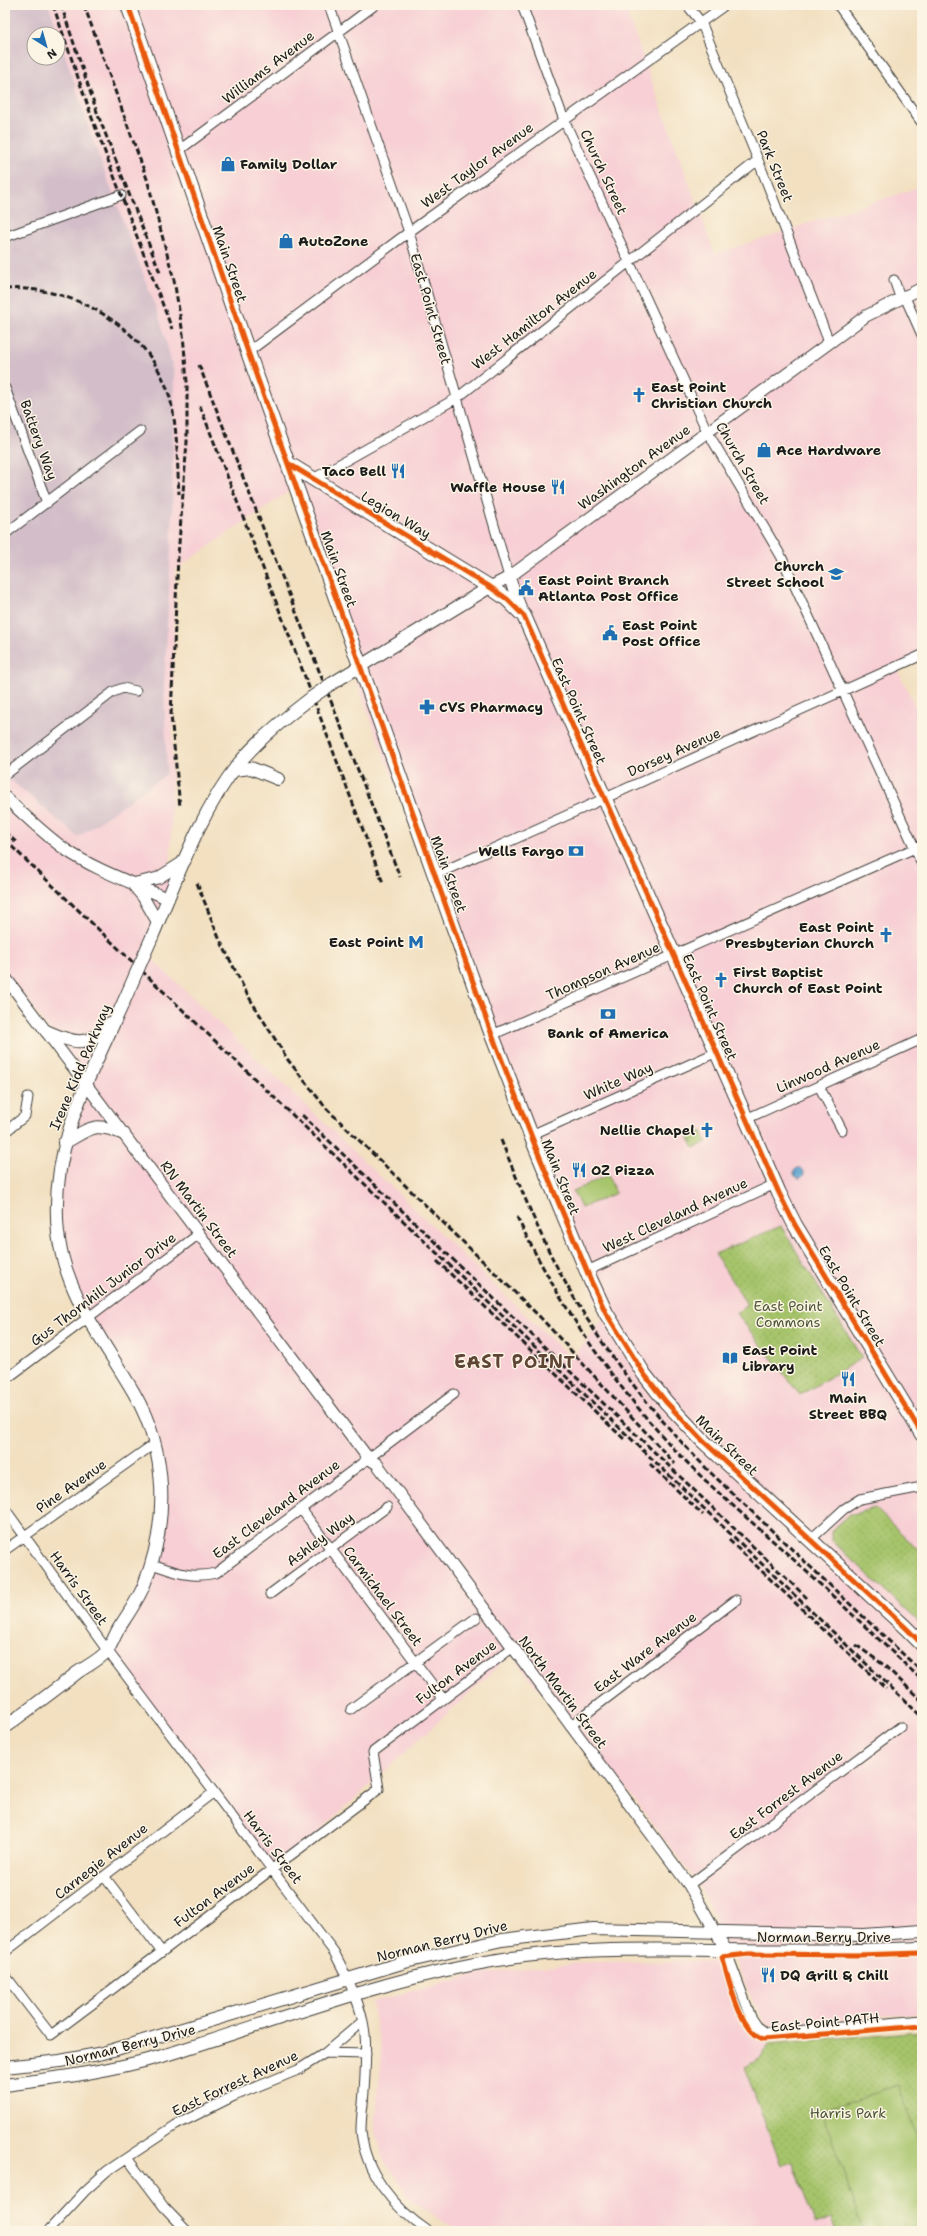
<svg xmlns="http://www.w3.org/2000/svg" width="927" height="2236" font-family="'Shantell Sans',sans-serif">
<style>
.built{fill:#f7cfd4;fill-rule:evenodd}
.industrial{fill:#d2bdc8;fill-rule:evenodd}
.cemetery{fill:url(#cemetery-stones);stroke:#617044}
.park{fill:url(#park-dots);stroke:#617044}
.pitch{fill:#a6c46b;stroke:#617044}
.water{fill:url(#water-ripples);stroke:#3e6279}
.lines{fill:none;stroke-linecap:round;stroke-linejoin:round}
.minor-casing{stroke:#3c3935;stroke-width:11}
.tertiary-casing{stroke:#3c3935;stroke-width:13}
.secondary-casing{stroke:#3c3935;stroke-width:14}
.primary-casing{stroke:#3c3935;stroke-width:16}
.minor{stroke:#fff;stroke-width:9}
.tertiary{stroke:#fff;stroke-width:11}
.secondary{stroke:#fff;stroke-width:12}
.primary{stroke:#fff;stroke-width:14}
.rail{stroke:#1c1c1c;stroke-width:3;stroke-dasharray:6 3;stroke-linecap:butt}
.secondary-bridge-casing{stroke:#3c3935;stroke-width:14;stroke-linecap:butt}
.secondary-bridge{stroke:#fff;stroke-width:12}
.cycleway-casing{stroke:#fcf5e5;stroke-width:8}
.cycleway{stroke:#e8590c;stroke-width:5}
.labels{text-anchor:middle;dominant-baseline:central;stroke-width:3;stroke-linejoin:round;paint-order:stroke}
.street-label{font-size:14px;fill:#1c1c1c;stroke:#fcf5e5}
.poi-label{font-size:14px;font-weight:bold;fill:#1c1c1c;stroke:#fcf5e5;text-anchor:start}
.park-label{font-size:14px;fill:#4c5738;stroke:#fcf5e5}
.district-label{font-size:18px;font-weight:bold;letter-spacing:1px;fill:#5f4536;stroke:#fcf5e5}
</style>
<defs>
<pattern id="cemetery-stones" width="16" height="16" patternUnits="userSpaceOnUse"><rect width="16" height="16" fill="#a6c46b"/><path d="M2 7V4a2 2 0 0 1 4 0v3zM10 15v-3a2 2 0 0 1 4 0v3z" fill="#8ea85c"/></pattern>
<pattern id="park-dots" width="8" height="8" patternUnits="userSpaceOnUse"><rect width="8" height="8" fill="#a6c46b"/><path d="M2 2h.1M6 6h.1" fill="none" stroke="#8ea85c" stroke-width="1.8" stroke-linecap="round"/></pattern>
<pattern id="water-ripples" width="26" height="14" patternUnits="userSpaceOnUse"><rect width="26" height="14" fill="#5fa7d6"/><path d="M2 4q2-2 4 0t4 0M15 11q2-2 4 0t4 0" fill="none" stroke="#4e87ad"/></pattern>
</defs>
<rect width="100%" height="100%" fill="#fcf5e5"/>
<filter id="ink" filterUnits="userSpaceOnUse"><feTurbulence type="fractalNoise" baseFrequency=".025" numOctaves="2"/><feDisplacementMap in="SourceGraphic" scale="8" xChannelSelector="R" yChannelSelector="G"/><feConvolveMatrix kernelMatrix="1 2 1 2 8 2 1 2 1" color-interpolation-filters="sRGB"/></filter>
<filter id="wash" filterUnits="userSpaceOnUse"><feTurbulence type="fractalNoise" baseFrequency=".012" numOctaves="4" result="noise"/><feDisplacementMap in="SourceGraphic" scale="16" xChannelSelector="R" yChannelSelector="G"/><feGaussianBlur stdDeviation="0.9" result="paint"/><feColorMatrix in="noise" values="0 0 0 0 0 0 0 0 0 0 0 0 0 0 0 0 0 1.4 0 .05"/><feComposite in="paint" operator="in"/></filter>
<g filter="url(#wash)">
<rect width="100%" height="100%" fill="#f2e0c1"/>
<path class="built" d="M5,5H624L715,254L922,186V658L897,669L922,720V2014L880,2016L773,2026L763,2022L698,1883L630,1794L530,1679L512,1654L275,1872L110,1654L157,1541L155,1457L138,1392L90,1320L60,1249L58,1165L91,1085L5,971ZM34,34H58V58H34ZM298,485L352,669L381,748L513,1077L603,1319L572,1359L149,956L170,901L175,570Z
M719,1961L742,2024L752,2036L769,2044L922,2031V2231H461L440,2220L408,2196L386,2164L375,2132L381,2051L372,2002L478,1974L590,1962Z"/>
<path class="industrial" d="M5,5H49L93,141L160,319L174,372L172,530L164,689L167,774L78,837L5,775ZM34,34H58V58H34Z"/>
<path class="cemetery" d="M702,1131L707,1142L694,1148L688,1137Z"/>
<path class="park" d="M781,1226L862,1358L800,1395L736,1313L747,1305L715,1254Z
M875,1508L922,1553V1625L831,1540V1531L849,1515Z
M922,2031V2231H837L832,2218L815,2224L793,2162L781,2165L744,2067L761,2058L769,2044Z"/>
<path class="pitch" d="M608,1175L616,1193L581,1208L573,1191Z
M898,2085L922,2150V2231H864L822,2111Z"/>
<path class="water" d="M794 1173a5 5 0 1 1 10 0a5 5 0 1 1-10 0Z"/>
</g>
<g filter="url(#ink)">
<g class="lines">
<g class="minor-casing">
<path id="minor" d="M329,5L409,232L509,577
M522,5L564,120L707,431L781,556L922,864
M687,5L701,22L758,160L829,342
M838,5L922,123
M178,151L375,5
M5,237L121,195
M894,280L900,297
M904,295L922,335
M248,352L409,232L725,5
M5,388L47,503
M313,479L457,398L758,160
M5,534L140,431
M5,775L113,692L123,688L136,691
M437,874L922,655
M492,1035L922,845
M819,1086L842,1130
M746,1119L922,1039
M5,1132L25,1116L28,1097
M531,1135L717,1052
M587,1271L775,1184
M5,1380L199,1234
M5,1509L107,1650L334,1952C347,1977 362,2005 365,2034C367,2057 365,2080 363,2104C362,2112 361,2122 361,2131C365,2173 394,2208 428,2231
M301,1509L443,1699
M810,1540L844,1509L860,1499L922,1487
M5,1550L154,1444
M152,1564C176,1572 190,1579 216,1573L454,1394
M270,1594L387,1507
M351,1709L476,1618
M570,1726L736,1600
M104,1876L161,1951
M689,1885L900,1727
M726,1950L751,2017L757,2026L765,2032L772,2033L922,2020
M5,1952L214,1792
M5,1975L51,2035L379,1789L373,1752L512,1648
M325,2053L363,2021
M127,2158L164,2207L187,2231
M48,2231L85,2191L107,2171L176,2125L234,2096L298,2070L325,2053L366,2054"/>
</g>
<g class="tertiary-casing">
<path id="tertiary" d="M509,577L523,614
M490,587L509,577L866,316L922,288
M5,797C25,816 44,834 66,850C97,871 134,883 168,899
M132,884L158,878L185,861
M134,886L143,897L158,923
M5,977L368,1458L377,1464L689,1885L726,1950"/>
</g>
<g class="secondary-casing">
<path id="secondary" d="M331,684L490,587
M234,770L251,768L278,779
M152,937C177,879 199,813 239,763C259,739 286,717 311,698
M46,1031C73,1043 89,1049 110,1023
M64,1143C91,1128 94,1121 124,1134
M5,1727C29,1709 54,1691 78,1672C87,1666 101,1659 108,1650C112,1643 115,1635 119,1628C128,1614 138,1600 144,1585C169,1522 168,1452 134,1393C104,1341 65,1294 58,1233C49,1146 90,1077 124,1001
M5,2067L60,2061L103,2053L405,1962L502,1940L593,1929L863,1935L922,1931
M5,2085C58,2078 111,2071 162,2056C268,2024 377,1981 486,1962C562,1948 638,1949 715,1950C784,1951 853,1951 922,1948"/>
</g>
<g class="primary-casing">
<path id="primary" d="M128,5L248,352L492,1035L536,1148L591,1281L606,1313L644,1374L666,1402L702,1440L905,1627L922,1644
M289,464L490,587L507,599L524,616L779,1193L795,1225L922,1434"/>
</g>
<use href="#minor" class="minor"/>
<use href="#tertiary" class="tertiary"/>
<use href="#secondary" class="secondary"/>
<use href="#primary" class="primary"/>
<path class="rail" d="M53,5L92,118L172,329
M61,5L98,115L161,275
M84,5L147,179L174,280L183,334L187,382V442L178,556L171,715L180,807
M5,289C73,284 151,329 170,398C178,430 177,462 179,494
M199,365L400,877
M200,406L299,661L383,883
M5,832L16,842
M5,840L922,1717
M197,883L219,938L247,994L288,1060L326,1108L541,1318L675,1464
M302,1115L807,1598
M501,1140C522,1191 542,1242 569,1289C608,1357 657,1419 712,1474L922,1672
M517,1217C558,1302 611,1382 676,1451C709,1486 745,1516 781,1548C829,1592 875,1636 922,1680
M437,1261L624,1439
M650,1464L703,1515
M729,1540L886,1689
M856,1645L884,1665L922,1701"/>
<g class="secondary-bridge-casing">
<path id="secondary-bridge" d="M311,698L331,684
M124,1001L152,937"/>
</g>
<use href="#secondary-bridge" class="secondary-bridge"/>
<g class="cycleway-casing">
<path id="cycleway" d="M128,5L248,352L492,1035L536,1148L591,1281L606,1313L644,1374L666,1402L702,1440L905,1627L922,1644
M289,464L490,587L507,599L524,616L779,1193L795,1225L922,1434
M922,1953L857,1955L749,1954L722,1957C730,1982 738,2029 763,2039L922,2026"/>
</g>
<use href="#cycleway" class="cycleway"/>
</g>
</g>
<defs>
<g id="shop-bare" transform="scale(1.2)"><path d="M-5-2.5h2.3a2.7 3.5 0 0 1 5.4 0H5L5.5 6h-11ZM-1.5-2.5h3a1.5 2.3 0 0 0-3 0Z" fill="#1f6fb2" stroke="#fcf5e5" stroke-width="2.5" paint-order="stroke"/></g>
<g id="church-bare" transform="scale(1.2)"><path d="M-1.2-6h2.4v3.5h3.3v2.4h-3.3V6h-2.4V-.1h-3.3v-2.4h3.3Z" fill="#1f6fb2" stroke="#fcf5e5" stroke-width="2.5" paint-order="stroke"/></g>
<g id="restaurant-bare" transform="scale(1.2)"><path d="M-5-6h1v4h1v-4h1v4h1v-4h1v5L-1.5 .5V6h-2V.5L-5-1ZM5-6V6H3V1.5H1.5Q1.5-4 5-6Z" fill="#1f6fb2" stroke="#fcf5e5" stroke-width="2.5" paint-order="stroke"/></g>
<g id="school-bare" transform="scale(1.2)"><path d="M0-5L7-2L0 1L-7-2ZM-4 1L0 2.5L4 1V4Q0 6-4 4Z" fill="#1f6fb2" stroke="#fcf5e5" stroke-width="2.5" paint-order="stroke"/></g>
<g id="civic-bare" transform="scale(1.2)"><path d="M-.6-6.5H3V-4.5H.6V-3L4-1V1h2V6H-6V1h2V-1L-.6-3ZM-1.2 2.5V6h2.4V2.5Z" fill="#1f6fb2" stroke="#fcf5e5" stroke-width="2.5" paint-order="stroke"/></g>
<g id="pharmacy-bare" transform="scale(1.2)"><path d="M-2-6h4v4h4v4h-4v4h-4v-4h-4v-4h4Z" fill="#1f6fb2" stroke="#fcf5e5" stroke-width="2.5" paint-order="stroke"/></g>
<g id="bank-bare" transform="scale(1.2)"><path d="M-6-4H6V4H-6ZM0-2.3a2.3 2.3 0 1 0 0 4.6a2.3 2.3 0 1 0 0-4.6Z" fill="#1f6fb2" stroke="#fcf5e5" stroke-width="2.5" paint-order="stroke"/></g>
<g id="metro-bare" transform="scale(1.2)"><path d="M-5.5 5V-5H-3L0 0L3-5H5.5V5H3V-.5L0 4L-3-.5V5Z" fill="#1f6fb2" stroke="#fcf5e5" stroke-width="2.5" paint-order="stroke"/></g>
<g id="library-bare" transform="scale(1.2)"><path d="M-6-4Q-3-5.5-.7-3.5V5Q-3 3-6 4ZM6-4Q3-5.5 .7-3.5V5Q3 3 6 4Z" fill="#1f6fb2" stroke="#fcf5e5" stroke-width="2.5" paint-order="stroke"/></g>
</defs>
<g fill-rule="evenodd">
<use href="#shop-bare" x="228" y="164"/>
<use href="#shop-bare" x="286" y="241"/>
<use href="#church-bare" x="639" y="395"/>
<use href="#shop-bare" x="764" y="450"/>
<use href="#restaurant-bare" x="398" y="471"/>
<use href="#restaurant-bare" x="558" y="487"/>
<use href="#school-bare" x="836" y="574"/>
<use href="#civic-bare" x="526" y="588"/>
<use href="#civic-bare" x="610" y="633"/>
<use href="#pharmacy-bare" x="427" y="707"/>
<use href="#bank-bare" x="576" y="851"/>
<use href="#church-bare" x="886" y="935"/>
<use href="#metro-bare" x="416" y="942"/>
<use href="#church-bare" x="721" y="980"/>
<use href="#bank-bare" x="608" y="1014"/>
<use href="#church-bare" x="707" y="1130"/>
<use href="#restaurant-bare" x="579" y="1170"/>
<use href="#library-bare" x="730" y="1358"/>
<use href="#restaurant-bare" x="848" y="1379"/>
<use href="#restaurant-bare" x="768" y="1975"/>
</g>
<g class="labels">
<g class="street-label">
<text transform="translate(268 67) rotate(-37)">Williams Avenue</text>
<text transform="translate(477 165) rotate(-36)">West Taylor Avenue</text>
<text transform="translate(775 166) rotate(68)">Park Street</text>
<text transform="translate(604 172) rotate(65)">Church Street</text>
<text transform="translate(230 264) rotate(71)">Main Street</text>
<text transform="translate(431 309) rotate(74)">East Point Street</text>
<text transform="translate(534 319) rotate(-38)">West Hamilton Avenue</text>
<text transform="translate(39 440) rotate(70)">Battery Way</text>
<text transform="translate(743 463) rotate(60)">Church Street</text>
<text transform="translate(634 467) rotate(-36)">Washington Avenue</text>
<text transform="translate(396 515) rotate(31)">Legion Way</text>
<text transform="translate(339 569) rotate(70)">Main Street</text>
<text transform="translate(579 711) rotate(66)">East Point Street</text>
<text transform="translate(674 752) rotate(-24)">Dorsey Avenue</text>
<text transform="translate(449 874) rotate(70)">Main Street</text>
<text transform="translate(603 971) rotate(-24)">Thompson Avenue</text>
<text transform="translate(710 1007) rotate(66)">East Point Street</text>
<text transform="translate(828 1066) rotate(-24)">Linwood Avenue</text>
<text transform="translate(80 1067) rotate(-67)">Irene Kidd Parkway</text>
<text transform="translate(618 1081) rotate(-24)">White Way</text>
<text transform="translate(561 1177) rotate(68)">Main Street</text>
<text transform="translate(199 1209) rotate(53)">RN Martin Street</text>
<text transform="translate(675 1215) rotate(-25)">West Cleveland Avenue</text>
<text transform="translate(103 1289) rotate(-37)">Gus Thornhill Junior Drive</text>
<text transform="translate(852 1296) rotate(59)">East Point Street</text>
<text transform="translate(727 1445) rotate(44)">Main Street</text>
<text transform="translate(71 1486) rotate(-35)">Pine Avenue</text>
<text transform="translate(276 1509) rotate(-37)">East Cleveland Avenue</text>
<text transform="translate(320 1539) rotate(-37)">Ashley Way</text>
<text transform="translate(79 1588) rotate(54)">Harris Street</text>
<text transform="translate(383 1596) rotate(53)">Carmichael Street</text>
<text transform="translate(645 1652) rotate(-37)">East Ware Avenue</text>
<text transform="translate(456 1672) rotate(-37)">Fulton Avenue</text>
<text transform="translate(563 1692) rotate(53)">North Martin Street</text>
<text transform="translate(786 1795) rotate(-37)">East Forrest Avenue</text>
<text transform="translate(273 1847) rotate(53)">Harris Street</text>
<text transform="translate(101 1861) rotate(-38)">Carnegie Avenue</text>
<text transform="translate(214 1895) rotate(-37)">Fulton Avenue</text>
<text x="824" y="1937">Norman Berry Drive</text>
<text transform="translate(442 1941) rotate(-14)">Norman Berry Drive</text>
<text transform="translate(825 2022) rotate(-5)">East Point PATH</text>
<text transform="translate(130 2045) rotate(-14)">Norman Berry Drive</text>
<text transform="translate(235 2083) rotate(-25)">East Forrest Avenue</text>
</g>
<g class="poi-label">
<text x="240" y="164">Family Dollar</text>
<text x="298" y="241">AutoZone</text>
<text x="651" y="387">East Point<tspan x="651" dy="16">Christian Church</tspan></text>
<text x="776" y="450">Ace Hardware</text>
<text x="386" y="471" text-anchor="end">Taco Bell</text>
<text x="546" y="487" text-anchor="end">Waffle House</text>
<text x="824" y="566" text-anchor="end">Church<tspan x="824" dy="16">Street School</tspan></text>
<text x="538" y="580">East Point Branch<tspan x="538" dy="16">Atlanta Post Office</tspan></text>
<text x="622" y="625">East Point<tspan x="622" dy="16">Post Office</tspan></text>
<text x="439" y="707">CVS Pharmacy</text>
<text x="564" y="851" text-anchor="end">Wells Fargo</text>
<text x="874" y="927" text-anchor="end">East Point<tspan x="874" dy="16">Presbyterian Church</tspan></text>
<text x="404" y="942" text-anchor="end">East Point</text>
<text x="733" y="972">First Baptist<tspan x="733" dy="16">Church of East Point</tspan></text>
<text x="608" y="1033" text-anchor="middle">Bank of America</text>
<text x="695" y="1130" text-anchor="end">Nellie Chapel</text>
<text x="591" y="1170">OZ Pizza</text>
<text x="742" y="1350">East Point<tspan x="742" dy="16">Library</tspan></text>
<text x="848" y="1398" text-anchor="middle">Main<tspan x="848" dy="16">Street BBQ</tspan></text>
<text x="780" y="1975">DQ Grill &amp; Chill</text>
</g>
<g class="park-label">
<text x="788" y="1306">East Point<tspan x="788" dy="16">Commons</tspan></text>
<text x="848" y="2113">Harris Park</text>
</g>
<g class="district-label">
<text x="515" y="1362">EAST POINT</text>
</g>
</g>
<rect width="927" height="2236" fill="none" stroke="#fcf5e5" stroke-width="20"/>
<g transform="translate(46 46) rotate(143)"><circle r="19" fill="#fcf5e5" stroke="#a29e95"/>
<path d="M0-3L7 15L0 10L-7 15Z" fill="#1f6fb2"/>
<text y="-6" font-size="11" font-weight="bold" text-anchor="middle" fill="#1c1c1c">N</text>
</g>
</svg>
